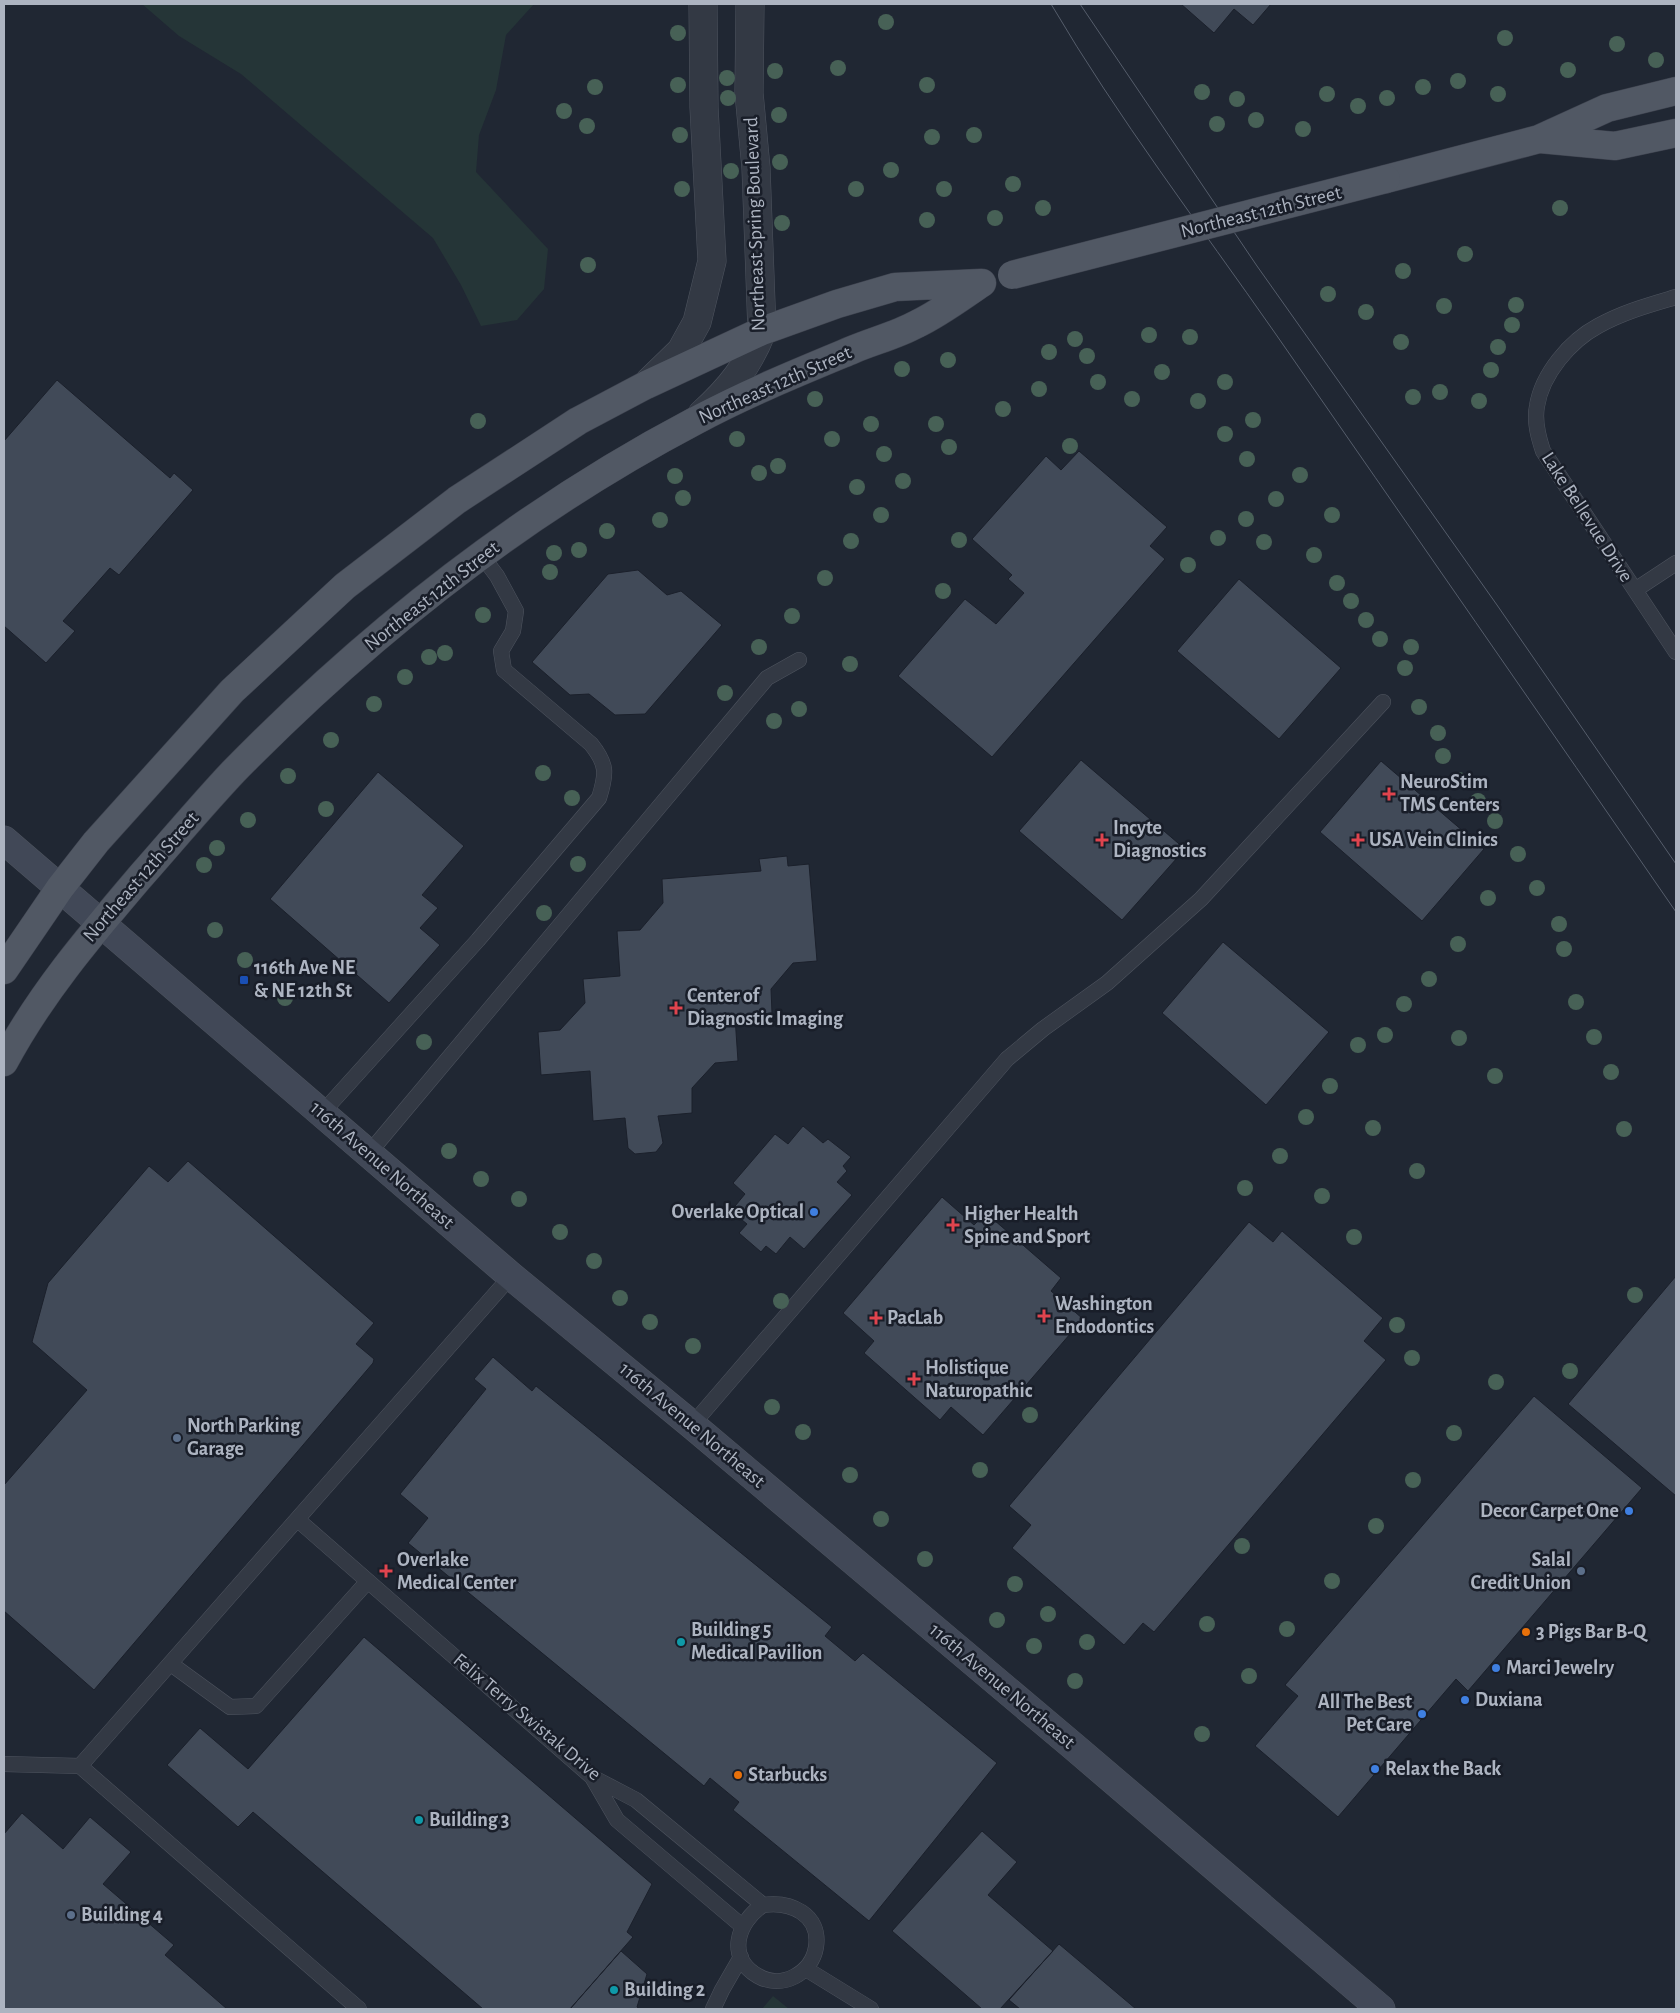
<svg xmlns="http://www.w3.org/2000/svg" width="1680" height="2013" font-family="'Alegreya Sans',sans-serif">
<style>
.green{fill:#253537}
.building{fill:#414a58;stroke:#1b202b}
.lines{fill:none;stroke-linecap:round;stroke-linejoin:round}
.service-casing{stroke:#4e545f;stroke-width:16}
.tertiary-casing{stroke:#4e545f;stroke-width:29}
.secondary-casing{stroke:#4e545f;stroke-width:29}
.primary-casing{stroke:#3d424e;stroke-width:29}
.service{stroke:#333944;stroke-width:15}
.tertiary{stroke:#333944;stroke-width:28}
.secondary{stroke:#414857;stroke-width:28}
.primary{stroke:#515864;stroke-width:28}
.tram{stroke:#555d6b;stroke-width:1}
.primary-bridge-casing{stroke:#3d424e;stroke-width:29;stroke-linecap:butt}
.primary-bridge{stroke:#515864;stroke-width:28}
.tree{fill:#476156}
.health-dot{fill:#e0444e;stroke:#191e29;stroke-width:2}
.transit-dot{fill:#1a4fb4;stroke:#191e29;stroke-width:2}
.shop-dot{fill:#3f7fe0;stroke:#191e29;stroke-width:2}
.service-dot{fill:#5c6f8a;stroke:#191e29;stroke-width:2}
.food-dot{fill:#e8710a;stroke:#191e29;stroke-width:2}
.culture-dot{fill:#0f9aa8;stroke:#191e29;stroke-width:2}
.labels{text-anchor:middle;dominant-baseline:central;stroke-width:5;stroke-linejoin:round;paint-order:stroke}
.street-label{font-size:20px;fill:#adb4c1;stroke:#191e29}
.poi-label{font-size:20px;font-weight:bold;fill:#adb4c1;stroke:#191e29;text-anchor:start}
</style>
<rect width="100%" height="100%" fill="#202733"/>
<path class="green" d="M142,4H534L506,35L496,90L479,135L476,172L548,249L544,289L517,320L481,326L461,285L433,238L241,74L179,36Z
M773,1996L789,2009H762Z"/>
<path class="building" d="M1181,4H1271L1253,25L1234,9L1214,33Z
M57,380L170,478L174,473L193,490L119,575L110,568L63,621L75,631L46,663L4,626V441Z
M1079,451L1167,527L1150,546L1165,559L992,757L898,676L965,599L996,624L1024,593L1008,579L1012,575L972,539L1046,456L1061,470Z
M638,570L667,595L681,591L722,625L645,714L615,715L589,694L570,695L532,662L608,574Z
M1239,579L1341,668L1279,739L1177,651Z
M1081,760L1185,849L1122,920L1019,831Z
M1381,761L1484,849L1422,921L1320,832Z
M378,772L464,846L422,895L438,908L420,928L440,945L389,1003L270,899Z
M787,856L788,866L809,864L817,961L793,963L771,989L772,1013L735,1017L738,1061L715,1063L692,1088V1113L658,1116L663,1143L656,1152L635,1154L628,1148L625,1118L593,1121L590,1071L541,1075L538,1032L560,1030L585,1003L583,979L620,976L617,931L640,930L663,903L662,879L761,871L759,859Z
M1223,942L1329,1032L1266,1105L1162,1013Z
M803,1126L823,1143L828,1139L851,1157L843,1166L847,1171L837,1182L852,1195L804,1249L790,1237L776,1254L766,1246L761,1252L739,1233L747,1224L731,1211L745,1194L733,1183L775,1134L788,1144Z
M188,1161L374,1323L356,1344L374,1359L373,1363L94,1690L4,1611V1485L87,1390L32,1342L48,1283L149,1166L168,1182Z
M942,1197L974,1225L986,1213L1061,1278L1051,1291L1083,1319L983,1435L951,1407L940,1420L864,1353L874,1341L843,1313Z
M1249,1222L1273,1242L1282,1231L1383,1318L1364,1341L1386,1360L1154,1632L1143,1623L1124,1645L1012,1548L1031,1525L1009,1506Z
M1676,1276V1496L1568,1404Z
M493,1357L532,1391L536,1386L832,1627L825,1636L855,1661L863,1653L997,1763L869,1921L733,1810L739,1802L710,1778L704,1786L408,1543L428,1518L400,1494L486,1389L474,1379Z
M1534,1396L1642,1488L1468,1691L1456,1679L1338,1817L1255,1746L1298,1696L1285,1685Z
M364,1637L652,1884L627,1932L633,1937L570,2009H483L253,1812L238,1827L167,1765L200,1728L248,1769Z
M22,1813L63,1849L90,1817L131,1852L103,1884L174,1945L165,1955L227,2009H4V1834Z
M982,1831L1017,1862L988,1895L1053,1951L1000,2009H982L892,1931Z
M1059,1944L1136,2009H1020L1009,2000Z
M621,1951L647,1974L637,2007L640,2009H570Z"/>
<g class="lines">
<g class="service-casing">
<path id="service" d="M1676,297C1649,305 1623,312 1598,326C1570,341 1542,374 1537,406C1534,421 1538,436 1543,451L1676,652
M1635,590L1676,563
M322,1113L478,940L599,798C607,773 607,764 591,744L504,670L501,651L513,631L516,611L497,576L482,556
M369,1153L767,678L799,660
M692,1425L1007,1059L1043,1029L1107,983L1201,899L1383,702
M298,1520L592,1777L636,1800L763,1905C790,1901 821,1914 816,1947C812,1973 782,1990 758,1976C726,1958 737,1922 763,1905
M171,1664L230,1707L256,1706L368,1581
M4,1764L80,1766L359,2009
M80,1766L511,1276
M592,1777L617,1820L742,1926
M806,1969L871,2009
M713,2009L722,1990L741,1957"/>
</g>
<g class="tertiary-casing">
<path id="tertiary" d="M649,382L681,351L697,322L712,261L704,107L703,4
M702,414C729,390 749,365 762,331L756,168L749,93L750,4"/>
</g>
<g class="secondary-casing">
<path id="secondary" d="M4,840L511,1276L692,1425L1073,1746L1381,2009"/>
</g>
<g class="primary-casing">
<path id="primary" d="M1540,139L1615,146L1676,133
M1386,179L1539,139L1607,108L1676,91
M4,970L60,888L96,842L232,691L345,586L457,500L578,421L646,385L762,331L837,304L895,287L980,283
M4,1062C41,993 89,937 140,877C171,842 201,806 233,772C368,634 524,511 695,421C745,394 799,372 852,350C873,341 897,335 917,324C940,313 961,297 982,283"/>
</g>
<use href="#service" class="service"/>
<use href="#tertiary" class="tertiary"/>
<use href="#secondary" class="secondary"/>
<use href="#primary" class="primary"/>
<path class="tram" d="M1051,4C1118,118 1199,224 1275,333C1409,526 1543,719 1676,912
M1080,4L1257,266L1497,605L1676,864"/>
<g class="primary-bridge-casing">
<path id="primary-bridge" d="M1012,275L1386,179"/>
</g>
<use href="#primary-bridge" class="primary-bridge"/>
</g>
<g class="tree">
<circle cx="886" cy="22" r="8"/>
<circle cx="678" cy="33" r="8"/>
<circle cx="1505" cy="38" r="8"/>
<circle cx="1617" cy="44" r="8"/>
<circle cx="1656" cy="60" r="8"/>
<circle cx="838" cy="68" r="8"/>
<circle cx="1568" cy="70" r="8"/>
<circle cx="775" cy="71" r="8"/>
<circle cx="727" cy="78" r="8"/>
<circle cx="1458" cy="81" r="8"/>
<circle cx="678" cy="85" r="8"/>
<circle cx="927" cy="85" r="8"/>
<circle cx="595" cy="87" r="8"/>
<circle cx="1423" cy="87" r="8"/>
<circle cx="1202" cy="92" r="8"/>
<circle cx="1327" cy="94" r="8"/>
<circle cx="1498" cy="94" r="8"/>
<circle cx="728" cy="98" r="8"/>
<circle cx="1387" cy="98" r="8"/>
<circle cx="1237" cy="99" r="8"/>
<circle cx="1358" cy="106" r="8"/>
<circle cx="564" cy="111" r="8"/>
<circle cx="779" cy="115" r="8"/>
<circle cx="1256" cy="120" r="8"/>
<circle cx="1217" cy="124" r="8"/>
<circle cx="587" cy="126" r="8"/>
<circle cx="1303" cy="129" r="8"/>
<circle cx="680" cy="135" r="8"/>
<circle cx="974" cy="135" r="8"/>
<circle cx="932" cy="137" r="8"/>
<circle cx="780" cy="162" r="8"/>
<circle cx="891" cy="170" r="8"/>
<circle cx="731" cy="171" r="8"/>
<circle cx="1013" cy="184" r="8"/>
<circle cx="682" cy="189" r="8"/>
<circle cx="856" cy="189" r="8"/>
<circle cx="944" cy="189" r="8"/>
<circle cx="1043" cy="208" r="8"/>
<circle cx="1560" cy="208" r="8"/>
<circle cx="995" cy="218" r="8"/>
<circle cx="927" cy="220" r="8"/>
<circle cx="782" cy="223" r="8"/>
<circle cx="1465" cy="254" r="8"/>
<circle cx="588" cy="265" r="8"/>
<circle cx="1403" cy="271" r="8"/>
<circle cx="1328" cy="294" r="8"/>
<circle cx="1516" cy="305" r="8"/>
<circle cx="1444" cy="306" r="8"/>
<circle cx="1366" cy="312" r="8"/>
<circle cx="1512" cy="325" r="8"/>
<circle cx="1149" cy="335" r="8"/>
<circle cx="1190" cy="337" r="8"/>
<circle cx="1075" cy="339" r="8"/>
<circle cx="1401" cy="342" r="8"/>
<circle cx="1498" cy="347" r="8"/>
<circle cx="1049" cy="352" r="8"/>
<circle cx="1087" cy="356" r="8"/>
<circle cx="948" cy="360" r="8"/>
<circle cx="902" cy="369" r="8"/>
<circle cx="1491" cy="370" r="8"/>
<circle cx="1162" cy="372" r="8"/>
<circle cx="1098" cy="382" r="8"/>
<circle cx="1225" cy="382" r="8"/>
<circle cx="1039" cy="389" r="8"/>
<circle cx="1440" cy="392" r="8"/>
<circle cx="1413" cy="397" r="8"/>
<circle cx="815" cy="399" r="8"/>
<circle cx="1132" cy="399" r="8"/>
<circle cx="1198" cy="401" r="8"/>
<circle cx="1479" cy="401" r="8"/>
<circle cx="1003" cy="409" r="8"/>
<circle cx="1253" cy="420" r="8"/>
<circle cx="478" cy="421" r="8"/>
<circle cx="871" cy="424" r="8"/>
<circle cx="936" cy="424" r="8"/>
<circle cx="1225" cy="434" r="8"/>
<circle cx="737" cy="439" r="8"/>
<circle cx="832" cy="439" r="8"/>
<circle cx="1070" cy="446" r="8"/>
<circle cx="949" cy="447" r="8"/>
<circle cx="884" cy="454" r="8"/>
<circle cx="1247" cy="459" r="8"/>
<circle cx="778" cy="466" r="8"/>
<circle cx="759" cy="473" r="8"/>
<circle cx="1300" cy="475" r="8"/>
<circle cx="675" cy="476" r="8"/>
<circle cx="903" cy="481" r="8"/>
<circle cx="857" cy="487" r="8"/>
<circle cx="683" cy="498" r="8"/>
<circle cx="1276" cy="499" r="8"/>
<circle cx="881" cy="515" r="8"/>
<circle cx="1332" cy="515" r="8"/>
<circle cx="1246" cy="519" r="8"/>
<circle cx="660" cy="520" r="8"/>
<circle cx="607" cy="531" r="8"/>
<circle cx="1218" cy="538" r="8"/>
<circle cx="959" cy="540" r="8"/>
<circle cx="851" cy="541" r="8"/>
<circle cx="1264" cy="542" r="8"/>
<circle cx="579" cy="550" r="8"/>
<circle cx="554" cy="553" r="8"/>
<circle cx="1314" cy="555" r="8"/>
<circle cx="1188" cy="565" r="8"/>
<circle cx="550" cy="572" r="8"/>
<circle cx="825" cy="578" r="8"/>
<circle cx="1337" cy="583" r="8"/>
<circle cx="943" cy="591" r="8"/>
<circle cx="1351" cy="601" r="8"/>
<circle cx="483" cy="615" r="8"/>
<circle cx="792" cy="616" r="8"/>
<circle cx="1366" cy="620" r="8"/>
<circle cx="1380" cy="639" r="8"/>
<circle cx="759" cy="647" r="8"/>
<circle cx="1411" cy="647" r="8"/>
<circle cx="445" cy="653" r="8"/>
<circle cx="429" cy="657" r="8"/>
<circle cx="850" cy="664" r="8"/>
<circle cx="1405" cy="668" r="8"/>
<circle cx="405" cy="677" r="8"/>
<circle cx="725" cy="693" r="8"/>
<circle cx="374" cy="704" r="8"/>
<circle cx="1419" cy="707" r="8"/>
<circle cx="799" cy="709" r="8"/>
<circle cx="774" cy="721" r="8"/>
<circle cx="1438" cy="733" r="8"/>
<circle cx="331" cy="740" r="8"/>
<circle cx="1443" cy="756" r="8"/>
<circle cx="543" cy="773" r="8"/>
<circle cx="288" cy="776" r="8"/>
<circle cx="1459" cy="780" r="8"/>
<circle cx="572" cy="798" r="8"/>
<circle cx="1478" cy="801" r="8"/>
<circle cx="326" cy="809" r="8"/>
<circle cx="248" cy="820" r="8"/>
<circle cx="1495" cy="821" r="8"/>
<circle cx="217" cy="848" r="8"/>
<circle cx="1518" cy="854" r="8"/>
<circle cx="578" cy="864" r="8"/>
<circle cx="204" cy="865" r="8"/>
<circle cx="1537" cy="888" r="8"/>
<circle cx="1488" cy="898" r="8"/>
<circle cx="544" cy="913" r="8"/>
<circle cx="1559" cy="924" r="8"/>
<circle cx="215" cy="930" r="8"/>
<circle cx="1458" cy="944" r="8"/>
<circle cx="1564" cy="949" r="8"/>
<circle cx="245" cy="960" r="8"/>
<circle cx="1429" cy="979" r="8"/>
<circle cx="285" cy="998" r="8"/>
<circle cx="1576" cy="1002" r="8"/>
<circle cx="1404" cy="1004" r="8"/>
<circle cx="1385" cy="1035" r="8"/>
<circle cx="1594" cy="1037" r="8"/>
<circle cx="1459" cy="1038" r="8"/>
<circle cx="424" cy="1042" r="8"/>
<circle cx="1358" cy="1045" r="8"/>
<circle cx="1611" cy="1072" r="8"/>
<circle cx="1495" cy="1076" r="8"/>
<circle cx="1330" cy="1086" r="8"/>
<circle cx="1306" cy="1117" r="8"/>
<circle cx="1373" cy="1128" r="8"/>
<circle cx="1624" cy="1129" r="8"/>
<circle cx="449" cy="1151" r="8"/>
<circle cx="1280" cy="1156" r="8"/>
<circle cx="1417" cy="1171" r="8"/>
<circle cx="481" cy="1179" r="8"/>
<circle cx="1245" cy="1188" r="8"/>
<circle cx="1322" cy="1196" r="8"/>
<circle cx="519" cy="1199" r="8"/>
<circle cx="560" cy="1232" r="8"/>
<circle cx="1354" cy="1237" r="8"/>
<circle cx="594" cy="1261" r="8"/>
<circle cx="1635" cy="1295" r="8"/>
<circle cx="620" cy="1298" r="8"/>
<circle cx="781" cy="1301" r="8"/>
<circle cx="650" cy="1322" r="8"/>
<circle cx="1397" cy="1325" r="8"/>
<circle cx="693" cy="1346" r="8"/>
<circle cx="1412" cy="1358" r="8"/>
<circle cx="1570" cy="1371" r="8"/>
<circle cx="1496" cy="1382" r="8"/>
<circle cx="772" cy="1407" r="8"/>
<circle cx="1030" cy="1415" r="8"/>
<circle cx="803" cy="1432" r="8"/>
<circle cx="1454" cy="1433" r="8"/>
<circle cx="980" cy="1470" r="8"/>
<circle cx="850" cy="1475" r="8"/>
<circle cx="1413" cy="1480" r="8"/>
<circle cx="881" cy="1519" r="8"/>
<circle cx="1376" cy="1526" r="8"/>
<circle cx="1242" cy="1546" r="8"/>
<circle cx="925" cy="1559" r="8"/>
<circle cx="1332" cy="1581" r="8"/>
<circle cx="1015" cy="1584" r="8"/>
<circle cx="1048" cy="1614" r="8"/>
<circle cx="997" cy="1620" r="8"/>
<circle cx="1207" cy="1624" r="8"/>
<circle cx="1287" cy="1629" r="8"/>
<circle cx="1087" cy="1642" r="8"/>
<circle cx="1034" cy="1646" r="8"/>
<circle cx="1249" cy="1676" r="8"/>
<circle cx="1075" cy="1681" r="8"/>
<circle cx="1202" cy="1734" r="8"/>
</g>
<g class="health-dot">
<path d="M1386.5 786.5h5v5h5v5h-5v5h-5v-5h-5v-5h5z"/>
<path d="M1099.5 832.5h5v5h5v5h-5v5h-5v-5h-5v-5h5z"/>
<path d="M1355.5 832.5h5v5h5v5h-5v5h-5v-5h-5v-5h5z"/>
<path d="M673.5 1000.5h5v5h5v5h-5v5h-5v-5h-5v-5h5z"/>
<path d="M950.5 1217.5h5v5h5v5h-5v5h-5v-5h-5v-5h5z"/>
<path d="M1041.5 1308.5h5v5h5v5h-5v5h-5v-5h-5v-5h5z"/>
<path d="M873.5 1310.5h5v5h5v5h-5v5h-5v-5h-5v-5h5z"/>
<path d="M911.5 1371.5h5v5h5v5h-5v5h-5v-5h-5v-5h5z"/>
<path d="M383.5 1563.5h5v5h5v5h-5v5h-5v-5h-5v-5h5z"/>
</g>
<rect class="transit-dot" x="239" y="975" width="10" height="10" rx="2.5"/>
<g class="shop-dot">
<circle cx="814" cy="1212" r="5"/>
<circle cx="1629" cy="1511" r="5"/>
<circle cx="1496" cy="1668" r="5"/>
<circle cx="1465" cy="1700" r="5"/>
<circle cx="1422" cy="1714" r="5"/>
<circle cx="1375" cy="1769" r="5"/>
</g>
<g class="service-dot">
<circle cx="177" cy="1438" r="5"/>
<circle cx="1581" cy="1571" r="5"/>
<circle cx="71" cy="1915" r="5"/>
</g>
<g class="food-dot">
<circle cx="1526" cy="1632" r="5"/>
<circle cx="738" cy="1775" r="5"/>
</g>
<g class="culture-dot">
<circle cx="681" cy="1642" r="5"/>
<circle cx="419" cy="1820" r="5"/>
<circle cx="614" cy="1990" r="5"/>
</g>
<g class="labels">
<g class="street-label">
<text transform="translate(1261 212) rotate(-14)">Northeast 12th Street</text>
<text transform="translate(755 224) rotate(-92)">Northeast Spring Boulevard</text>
<text transform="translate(775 385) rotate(-24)">Northeast 12th Street</text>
<text transform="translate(1587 517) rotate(57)">Lake Bellevue Drive</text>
<text transform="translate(432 596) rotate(-38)">Northeast 12th Street</text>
<text transform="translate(141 877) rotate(-49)">Northeast 12th Street</text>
<text transform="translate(382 1165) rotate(41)">116th Avenue Northeast</text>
<text transform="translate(692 1425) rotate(40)">116th Avenue Northeast</text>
<text transform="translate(1002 1686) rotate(40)">116th Avenue Northeast</text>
<text transform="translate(527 1717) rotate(40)">Felix Terry Swistak Drive</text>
</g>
<g class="poi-label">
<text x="1400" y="782">NeuroStim<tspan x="1400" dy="23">TMS Centers</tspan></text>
<text x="1113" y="828">Incyte<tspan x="1113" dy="23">Diagnostics</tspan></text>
<text x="1369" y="840">USA Vein Clinics</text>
<text x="254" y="968">116th Ave NE<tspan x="254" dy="23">&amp; NE 12th St</tspan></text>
<text x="687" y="996">Center of<tspan x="687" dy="23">Diagnostic Imaging</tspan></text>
<text x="804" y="1212" text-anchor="end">Overlake Optical</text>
<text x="964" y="1214">Higher Health<tspan x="964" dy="23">Spine and Sport</tspan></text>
<text x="1055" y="1304">Washington<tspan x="1055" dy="23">Endodontics</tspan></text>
<text x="887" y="1318">PacLab</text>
<text x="925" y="1368">Holistique<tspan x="925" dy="23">Naturopathic</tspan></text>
<text x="187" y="1426">North Parking<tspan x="187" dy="23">Garage</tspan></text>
<text x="1619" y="1511" text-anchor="end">Decor Carpet One</text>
<text x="397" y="1560">Overlake<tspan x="397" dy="23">Medical Center</tspan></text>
<text x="1571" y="1560" text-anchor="end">Salal<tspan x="1571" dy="23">Credit Union</tspan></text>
<text x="691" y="1630">Building 5<tspan x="691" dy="23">Medical Pavilion</tspan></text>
<text x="1536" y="1632">3 Pigs Bar B-Q</text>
<text x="1506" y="1668">Marci Jewelry</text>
<text x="1475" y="1700">Duxiana</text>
<text x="1412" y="1702" text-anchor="end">All The Best<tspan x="1412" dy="23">Pet Care</tspan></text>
<text x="1385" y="1769">Relax the Back</text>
<text x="748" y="1775">Starbucks</text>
<text x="429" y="1820">Building 3</text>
<text x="81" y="1915">Building 4</text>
<text x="624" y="1990">Building 2</text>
</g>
</g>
<rect width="1680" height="2013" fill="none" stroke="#adb4c1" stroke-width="10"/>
</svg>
